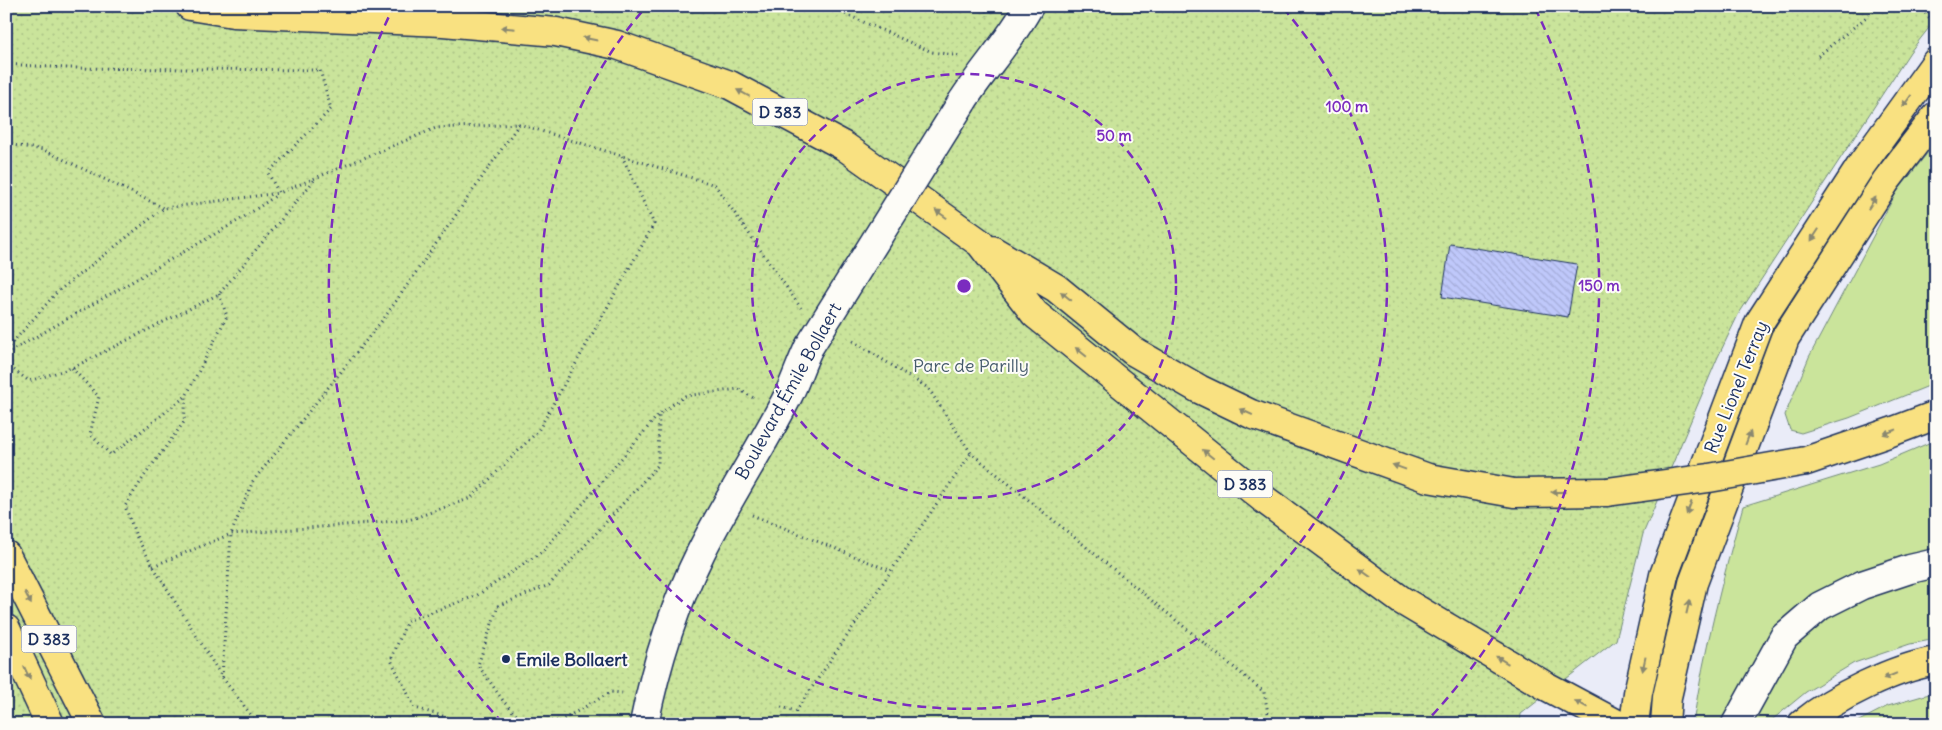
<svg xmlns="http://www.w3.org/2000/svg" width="1942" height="730" font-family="Delius,sans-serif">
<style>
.green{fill:#cae49b;stroke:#728a7c}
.park{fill:url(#park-dots);stroke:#728a7c}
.building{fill:url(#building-back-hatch);stroke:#1b2f5e}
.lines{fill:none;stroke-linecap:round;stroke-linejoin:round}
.minor-casing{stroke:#1b2f5e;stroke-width:31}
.major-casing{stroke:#1b2f5e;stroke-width:31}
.highway-casing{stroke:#1b2f5e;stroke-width:31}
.path{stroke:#1b2f5e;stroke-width:3;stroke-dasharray:1 4;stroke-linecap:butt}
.minor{stroke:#fdfcf7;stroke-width:28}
.major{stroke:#f9e181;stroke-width:28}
.highway{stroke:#f9e181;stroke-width:28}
.minor-bridge-casing{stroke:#1b2f5e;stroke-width:31;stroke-linecap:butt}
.highway-bridge-casing{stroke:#1b2f5e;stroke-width:31;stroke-linecap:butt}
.minor-bridge{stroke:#fdfcf7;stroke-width:28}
.highway-bridge{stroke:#f9e181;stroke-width:28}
.oneway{fill:#8a8870}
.ring{fill:none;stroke:#7b2cbf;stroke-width:2.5;stroke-dasharray:9 6}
.poi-dot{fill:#1b2f5e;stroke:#fdfcf7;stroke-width:2}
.labels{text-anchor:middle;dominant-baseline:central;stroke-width:4;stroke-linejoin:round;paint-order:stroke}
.shield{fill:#fdfcf7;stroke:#5f6c8c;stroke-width:1}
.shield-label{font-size:16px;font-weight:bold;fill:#1b2f5e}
.park-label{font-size:18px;fill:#475c6d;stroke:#fdfcf7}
.street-label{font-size:18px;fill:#1b2f5e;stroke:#fdfcf7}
.poi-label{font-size:18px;font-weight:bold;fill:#1b2f5e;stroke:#fdfcf7;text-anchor:start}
.centre{fill:#7b2cbf;stroke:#fdfcf7;stroke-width:2.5}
.ring-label{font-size:15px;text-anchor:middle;font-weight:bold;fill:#7b2cbf;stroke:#fdfcf7;stroke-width:4;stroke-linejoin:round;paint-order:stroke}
</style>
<defs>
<pattern id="park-dots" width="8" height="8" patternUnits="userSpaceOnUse" patternTransform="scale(1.25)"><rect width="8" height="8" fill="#cae49b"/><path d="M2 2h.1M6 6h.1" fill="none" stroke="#adc488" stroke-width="1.8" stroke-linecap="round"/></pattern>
<pattern id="building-back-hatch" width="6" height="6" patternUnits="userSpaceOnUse" patternTransform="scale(1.25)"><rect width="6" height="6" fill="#bfc8fa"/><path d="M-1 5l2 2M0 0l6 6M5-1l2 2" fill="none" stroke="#a4acd9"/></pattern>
</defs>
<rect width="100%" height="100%" fill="#eaecf8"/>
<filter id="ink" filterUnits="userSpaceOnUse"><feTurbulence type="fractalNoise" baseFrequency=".02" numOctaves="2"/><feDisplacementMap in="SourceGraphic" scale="10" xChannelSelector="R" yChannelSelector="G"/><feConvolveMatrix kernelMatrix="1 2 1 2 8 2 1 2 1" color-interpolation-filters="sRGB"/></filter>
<g filter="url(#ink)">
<path class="green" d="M1936,142V383L1849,418L1801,433L1790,430L1785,415L1809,357L1896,193Z
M1936,440V639L1910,644L1854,663L1806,692L1767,724H1693C1704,649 1723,578 1743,506L1879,464Z
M1936,692V724H1853L1888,706Z"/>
<path class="park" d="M6,6H1936V19L1910,52L1738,315L1717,359L1643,534L1616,640L1521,714L1520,724H6Z"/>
<path class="building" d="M1450,244L1577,264L1568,317L1442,297Z"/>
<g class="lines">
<g class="minor-casing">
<path id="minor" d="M962,102C983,69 1010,41 1029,6
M644,724C656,664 674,606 701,552C728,498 761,449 788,396C796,380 801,363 809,347
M1736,724L1784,637L1820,606L1862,585L1910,569L1936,563"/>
</g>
<g class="major-casing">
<path id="major" d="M1634,724L1638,693L1664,575L1759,323L1862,164L1936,62
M1665,724L1667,697L1693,583L1785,338L1886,181L1936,116"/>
</g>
<g class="highway-casing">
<path id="highway" d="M190,6L233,13L443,22L556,32L617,45L730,85L844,146L980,243L1035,314L1265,500L1401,600L1544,685L1617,724
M992,250L1056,288L1133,351L1199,389L1251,414L1428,478L1514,493L1607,492
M1806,461L1891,432L1936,415
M6,555L92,724
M6,629L50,724
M1802,724C1835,697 1894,668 1936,661"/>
</g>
<path class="path" d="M827,6L932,52L961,56
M985,6L987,16
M1918,6L1936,24
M1818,56L1880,6
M6,64L65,68L320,70L331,109L268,173L279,193L436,128L519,124L715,185L801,308
M6,144L44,150L164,208
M219,294L227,316L186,396L184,422L145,475L125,506L136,536L153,566L222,677L258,724
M853,341L928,388L971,453L1264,692L1270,724
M6,350L57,292L164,208L279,193
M6,354L241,219L277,195
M6,364L29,381L72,368L219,294L316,178
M72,368L99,397L90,434L111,455L186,396
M752,515L891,571
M153,566L231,534L409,520L471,498L538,431L654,224L622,156
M222,677L231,534L253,481L385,317L519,124
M781,707L796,711L971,453
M557,721L467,723L415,708L391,660L407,621L476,596L543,551L659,414L685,396L739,389L755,399
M523,722L504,702L478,665L498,606L549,585L658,465L659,414
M555,724L611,692L622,693"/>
<use href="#minor" class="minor"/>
<use href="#major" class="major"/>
<use href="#highway" class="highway"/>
<g class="minor-bridge-casing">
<path id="minor-bridge" d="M809,347L962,102"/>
</g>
<g class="highway-bridge-casing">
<path id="highway-bridge" d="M1607,492L1709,478L1806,461"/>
</g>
<use href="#minor-bridge" class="minor-bridge"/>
<use href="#highway-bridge" class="highway-bridge"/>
</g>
<defs><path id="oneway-solid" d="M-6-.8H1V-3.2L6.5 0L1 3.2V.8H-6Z" transform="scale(1.25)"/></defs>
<g class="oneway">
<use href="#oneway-solid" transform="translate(508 28) rotate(-175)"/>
<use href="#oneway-solid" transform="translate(590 39) rotate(-168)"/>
<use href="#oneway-solid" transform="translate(743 93) rotate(-152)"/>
<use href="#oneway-solid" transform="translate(1907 101) rotate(126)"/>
<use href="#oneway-solid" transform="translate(1872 203) rotate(-57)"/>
<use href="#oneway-solid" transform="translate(941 214) rotate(-145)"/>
<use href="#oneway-solid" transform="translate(1815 235) rotate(123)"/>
<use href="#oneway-solid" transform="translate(1066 296) rotate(-141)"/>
<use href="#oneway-solid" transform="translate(1081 352) rotate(-141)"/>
<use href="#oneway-solid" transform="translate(1246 412) rotate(-156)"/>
<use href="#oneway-solid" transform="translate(1890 432) rotate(160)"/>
<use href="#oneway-solid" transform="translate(1748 438) rotate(-69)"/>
<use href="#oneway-solid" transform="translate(1208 454) rotate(-141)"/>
<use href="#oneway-solid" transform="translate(1399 467) rotate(-160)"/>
<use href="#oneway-solid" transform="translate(1558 492) rotate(180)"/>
<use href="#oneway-solid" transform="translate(1689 508) rotate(111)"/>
<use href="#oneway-solid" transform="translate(1365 573) rotate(-144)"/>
<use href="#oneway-solid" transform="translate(28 598) rotate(63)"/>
<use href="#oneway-solid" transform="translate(1688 607) rotate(-77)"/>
<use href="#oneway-solid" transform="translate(1502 660) rotate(-149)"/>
<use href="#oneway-solid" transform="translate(1644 664) rotate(102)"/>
<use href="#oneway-solid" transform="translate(27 673) rotate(65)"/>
<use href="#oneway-solid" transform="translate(1890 676) rotate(158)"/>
<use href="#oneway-solid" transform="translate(1581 704) rotate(-152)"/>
</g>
</g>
<g class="ring">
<circle cx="964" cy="286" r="212"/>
<path d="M1283 8A423 423 0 1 1 645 8"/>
<path d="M503 723A635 635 0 0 1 393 8M1535 8A635 635 0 0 1 1425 723"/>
</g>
<circle class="poi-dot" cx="506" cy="659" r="5"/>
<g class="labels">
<g class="shield">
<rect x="752.5" y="98.5" width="55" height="27" rx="4"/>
<rect x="1217.5" y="470.5" width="55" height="27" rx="4"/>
<rect x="21.5" y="625.5" width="55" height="27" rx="4"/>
</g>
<g class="shield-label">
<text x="780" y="112">D 383</text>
<text x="1245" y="484">D 383</text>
<text x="49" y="639">D 383</text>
</g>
<g class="park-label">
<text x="971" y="365">Parc de Parilly</text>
</g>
<g class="street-label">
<text transform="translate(1736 387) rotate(-68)">Rue Lionel Terray</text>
<text transform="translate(788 391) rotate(-61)">Boulevard Émile Bollaert</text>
</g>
<g class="poi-label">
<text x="516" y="659">Emile Bollaert</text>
</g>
</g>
<circle cx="964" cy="286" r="8" class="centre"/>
<g class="ring-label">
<text x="1347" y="112">100 m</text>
<text x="1114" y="141">50 m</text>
<text x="1599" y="291">150 m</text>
</g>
<rect width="1942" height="730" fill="none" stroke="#fdfcf7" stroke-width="25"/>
<rect x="12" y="12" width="1917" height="705" fill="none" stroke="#1b2f5e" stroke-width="2" filter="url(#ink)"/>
</svg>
